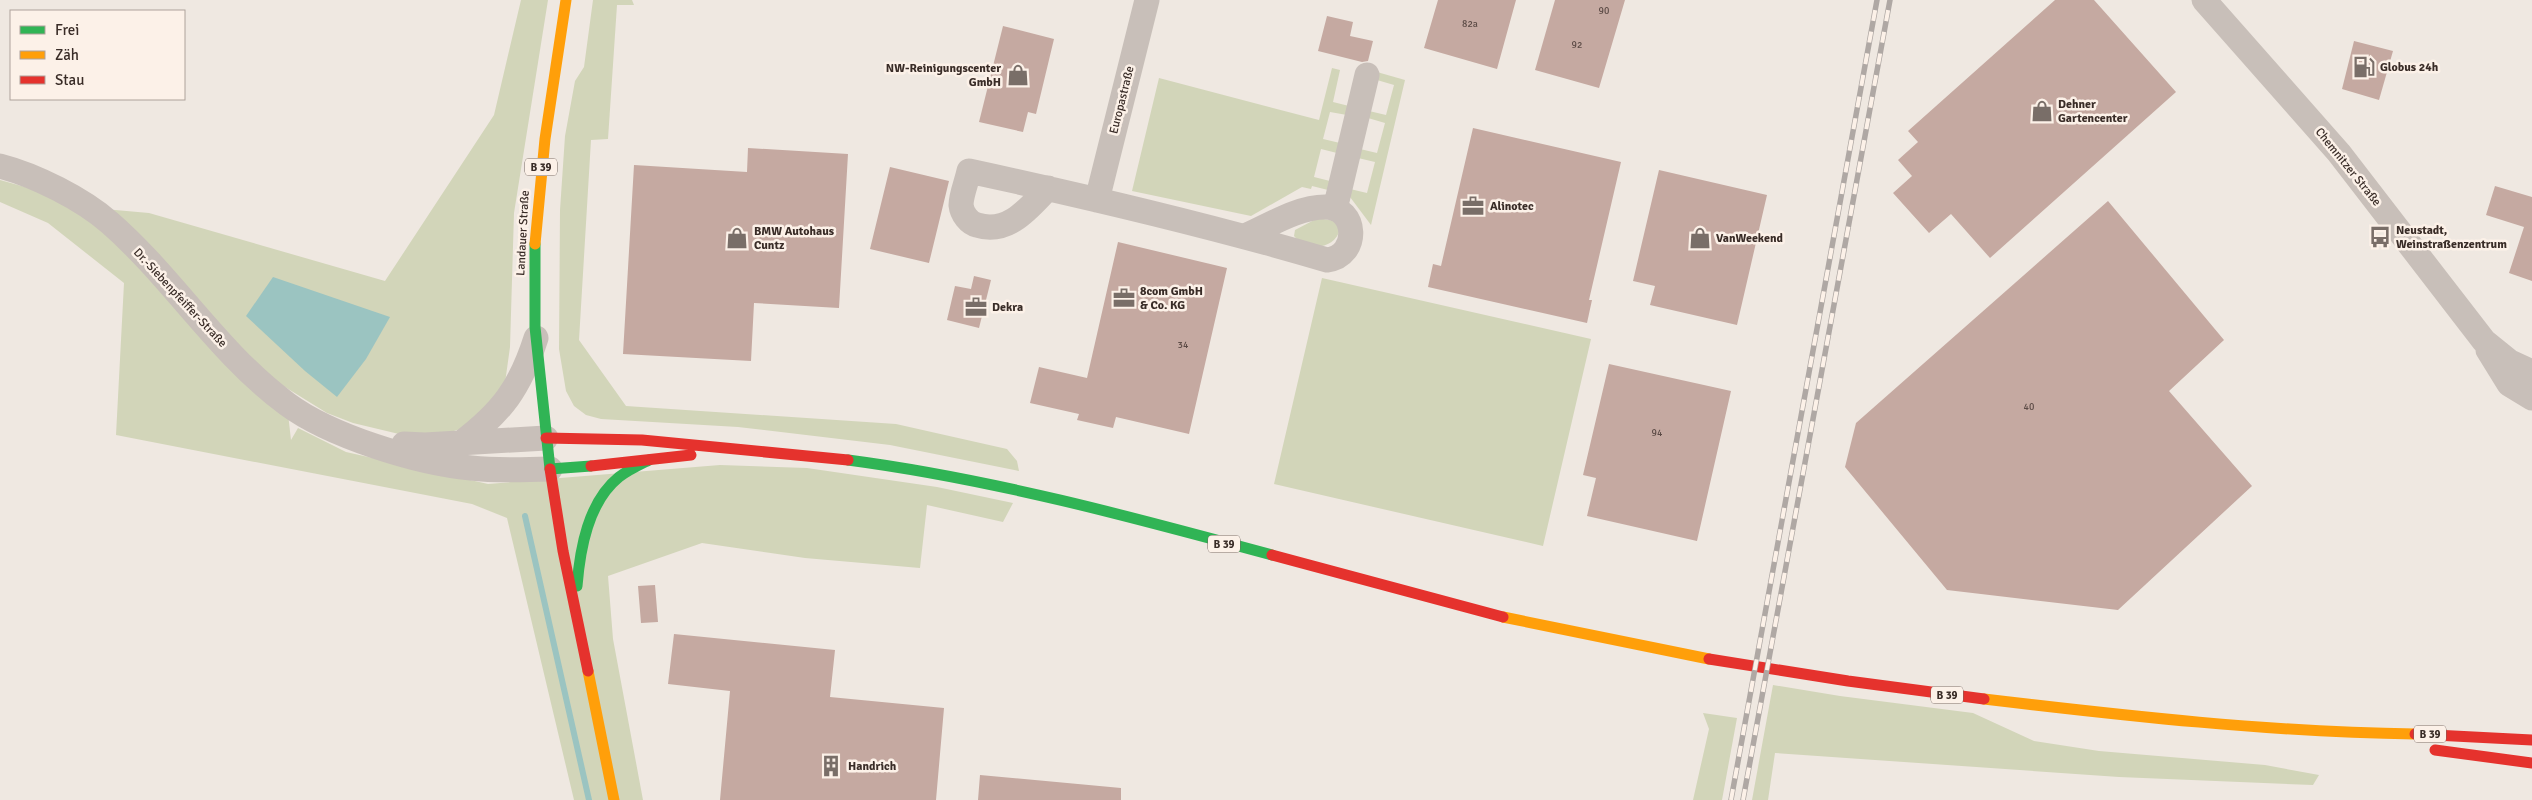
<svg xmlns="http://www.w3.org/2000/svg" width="2532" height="800" font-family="Signika,sans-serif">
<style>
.green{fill:#d2d5b9}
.water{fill:#9bc4c1}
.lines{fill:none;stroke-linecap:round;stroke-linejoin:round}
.stream{stroke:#9bc4c1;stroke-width:6}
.building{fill:#c5a9a1}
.street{stroke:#c8bfb9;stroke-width:25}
.fast{stroke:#30b455;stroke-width:11}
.slow{stroke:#ff9f0a;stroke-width:11}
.jam{stroke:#e5322d;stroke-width:11}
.rail-casing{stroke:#afa8a4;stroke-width:5.5}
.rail{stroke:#fcf1e8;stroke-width:4;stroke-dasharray:11;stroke-linecap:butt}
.labels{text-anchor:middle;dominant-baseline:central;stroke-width:5;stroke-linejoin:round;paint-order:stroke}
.number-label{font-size:10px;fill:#5c4b46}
.shield{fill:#fcf1e8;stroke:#746761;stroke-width:1}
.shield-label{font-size:11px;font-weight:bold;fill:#392c27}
.poi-label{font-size:12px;font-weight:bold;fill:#392c27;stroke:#fcf1e8;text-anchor:start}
.street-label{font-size:12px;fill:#392c27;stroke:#fcf1e8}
</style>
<rect width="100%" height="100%" fill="#efe8e1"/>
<path class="green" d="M521,0H548L514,213L510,347L505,383L474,425L447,433L399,434L353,423L327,413L285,387L291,440L298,428L346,452L488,484L720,465L807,468L937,487L1013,503L1003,522L927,505L920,568L805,558L702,543L608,576L613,639L643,800H574L507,518L472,504L116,435L124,283L48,223L0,202V180L104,209L149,213L385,281L494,115Z
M593,0H632L634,5H617L608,139L591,140L579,340L626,406L896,424L1007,449L1017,461L1019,471L890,445L738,427L601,419L586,415L574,406L566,391L559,349L560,210L565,136L575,81L584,67Z
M1332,68L1340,70L1333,102L1349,106L1347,115L1330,112L1323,139L1340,143L1337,153L1321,149L1314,177L1330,181L1328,190L1312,186L1311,189L1302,187L1251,216L1132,191L1159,78L1319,120Z
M1370,70L1405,80L1371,225L1350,197V189L1367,193L1375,162L1358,158L1360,149L1377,153L1385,123L1368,118L1369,111L1386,115L1394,85L1377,80Z
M1318,218L1335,221L1340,229C1335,250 1307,252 1294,236L1295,230Z
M1322,278L1591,339L1543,546L1274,484Z
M1773,685L1840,696L1973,713L2034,741L2099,751L2265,765L2319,775L2313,785L2119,777L1775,753L1768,800H1752Z
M1703,713L1737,718L1722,800H1693L1709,729Z"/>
<path class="water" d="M273,277L390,317L366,359L337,397L305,371L246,316Z"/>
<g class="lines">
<path class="stream" d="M525,516L589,800"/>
</g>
<path class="building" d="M1438,0H1516L1497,69L1424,48Z
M1555,0H1625L1599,88L1535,70Z
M2055,0H2094L2176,92L1990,258L1951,214L1929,233L1893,193L1912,176L1898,160L1918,142L1908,131Z
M1327,16L1353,22L1350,36L1373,41L1368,61L1362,62L1318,51Z
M1003,26L1054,39L1036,114L1028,112L1023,132L979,122Z
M2354,41L2393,51L2379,100L2342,89Z
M1473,128L1621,162L1589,300H1592L1587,323L1428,287L1433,264L1441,266Z
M748,148L848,154L839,308L754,303L751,361L623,354L634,165L747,172Z
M890,167L949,181L929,263L870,249Z
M1659,170L1767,195L1737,325L1650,305L1655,286L1633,281Z
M2495,186L2532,197V281L2509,273L2524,227L2486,215Z
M2108,201L2224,340L2169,391L2252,486L2118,610L1947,590L1845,467L1856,423Z
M1118,242L1227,268L1189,434L1116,417L1113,428L1077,420L1079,414L1030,403L1039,367L1087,378Z
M974,276L991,280L979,328L947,320L955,286L971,289Z
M1609,364L1731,391L1697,541L1587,516L1596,478L1583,475Z
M655,585L658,622L641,623L638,586Z
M674,634L835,650L830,697L944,708L936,800H720L730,691L668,684Z
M980,775L1121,788V800H978Z"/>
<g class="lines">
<path class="street" d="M2204,0L2339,153L2484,341L2510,362L2532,372
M0,166C35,175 83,199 110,223C173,278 218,353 287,404C330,436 417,463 471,468C497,471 524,470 550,469
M1048,188C1029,208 1008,235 977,225C969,223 962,214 961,205C961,195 967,181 969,171C1089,197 1209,225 1327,260C1360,256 1358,207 1325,207C1298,207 1270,225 1245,236
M1097,200L1147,0
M1335,209L1367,75
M2488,350L2509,384L2532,398
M461,443C502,412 520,388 536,338
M404,444L425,445L546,438"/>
<path class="fast" d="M535,244V327L550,469L591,466
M848,460C992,479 1132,517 1272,555
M577,586C580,549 588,502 619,477C628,470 639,465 649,460"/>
<path class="slow" d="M535,244L545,139L566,0
M1503,617L1709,659
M588,671L614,800
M1984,699C2127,716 2271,732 2415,734"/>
<path class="jam" d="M546,438L642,440L848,460
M591,466L691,455
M550,469L563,551L588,671
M1272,555L1503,617
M1709,659L1848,681L1984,699
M2415,734L2532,740
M2435,750L2532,763"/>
<g class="rail-casing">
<path id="rail" d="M1731,800L1877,0
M1743,800L1890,0"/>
</g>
<use href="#rail" class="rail"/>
</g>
<defs>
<g id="fuel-bare" transform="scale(1.725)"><path d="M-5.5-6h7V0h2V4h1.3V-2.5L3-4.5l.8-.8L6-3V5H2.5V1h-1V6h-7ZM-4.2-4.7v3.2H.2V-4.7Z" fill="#796e68" stroke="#fcf1e8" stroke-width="2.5" paint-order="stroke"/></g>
<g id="shop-bare" transform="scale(1.725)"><path d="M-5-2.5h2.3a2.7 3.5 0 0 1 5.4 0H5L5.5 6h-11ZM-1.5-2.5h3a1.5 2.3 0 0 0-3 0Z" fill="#796e68" stroke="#fcf1e8" stroke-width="2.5" paint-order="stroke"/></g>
<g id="office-bare" transform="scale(1.725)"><path d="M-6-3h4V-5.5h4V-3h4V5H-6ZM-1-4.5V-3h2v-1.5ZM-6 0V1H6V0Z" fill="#796e68" stroke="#fcf1e8" stroke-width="2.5" paint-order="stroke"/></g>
<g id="bus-bare" transform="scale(1.725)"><path d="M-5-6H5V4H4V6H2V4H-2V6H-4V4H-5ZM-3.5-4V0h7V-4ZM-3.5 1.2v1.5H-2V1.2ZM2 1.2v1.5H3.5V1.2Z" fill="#796e68" stroke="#fcf1e8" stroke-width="2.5" paint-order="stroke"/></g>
<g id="building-bare" transform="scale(1.725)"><path d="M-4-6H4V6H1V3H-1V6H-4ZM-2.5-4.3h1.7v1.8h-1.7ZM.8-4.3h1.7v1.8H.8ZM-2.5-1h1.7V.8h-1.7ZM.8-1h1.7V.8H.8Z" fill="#796e68" stroke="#fcf1e8" stroke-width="2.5" paint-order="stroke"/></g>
</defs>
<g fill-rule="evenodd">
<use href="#fuel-bare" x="2364" y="67"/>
<use href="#shop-bare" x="1018" y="75"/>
<use href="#shop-bare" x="2042" y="111"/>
<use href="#office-bare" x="1473" y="206"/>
<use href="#bus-bare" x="2380" y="237"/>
<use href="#shop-bare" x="737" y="238"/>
<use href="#shop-bare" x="1700" y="238"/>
<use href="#office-bare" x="1124" y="298"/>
<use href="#office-bare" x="976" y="307"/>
<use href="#building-bare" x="831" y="766"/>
</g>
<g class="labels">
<g class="number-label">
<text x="1604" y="11">90</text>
<text x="1470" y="24">82a</text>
<text x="1577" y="45">92</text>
<text x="1183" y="345">34</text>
<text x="2029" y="407">40</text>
<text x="1657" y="433">94</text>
</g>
<g class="shield">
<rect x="525" y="158.5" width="32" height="17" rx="4"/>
<rect x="1208" y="535.5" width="32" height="17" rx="4"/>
<rect x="1931" y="686.5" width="32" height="17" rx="4"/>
<rect x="2414" y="725.5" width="32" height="17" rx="4"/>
</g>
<g class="shield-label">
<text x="541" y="167">B 39</text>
<text x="1224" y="544">B 39</text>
<text x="1947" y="695">B 39</text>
<text x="2430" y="734">B 39</text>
</g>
<g class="poi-label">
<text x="2380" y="67">Globus 24h</text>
<text x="1001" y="68" text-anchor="end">NW-Reinigungscenter<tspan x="1001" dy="14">GmbH</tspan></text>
<text x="2058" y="104">Dehner<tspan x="2058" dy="14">Gartencenter</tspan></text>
<text x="1490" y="206">Alinotec</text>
<text x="2396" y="230">Neustadt,<tspan x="2396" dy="14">Weinstraßenzentrum</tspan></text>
<text x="754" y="231">BMW Autohaus<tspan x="754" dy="14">Cuntz</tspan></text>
<text x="1716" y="238">VanWeekend</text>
<text x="1140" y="291">8com GmbH<tspan x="1140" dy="14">&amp; Co. KG</tspan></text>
<text x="992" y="307">Dekra</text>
<text x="848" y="766">Handrich</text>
</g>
<g class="street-label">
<text transform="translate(1122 100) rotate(-76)">Europastraße</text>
<text transform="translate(2348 167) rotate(51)">Chemnitzer Straße</text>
<text transform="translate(523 233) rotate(-87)">Landauer Straße</text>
<text transform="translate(180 298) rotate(47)">Dr.-Siebenpfeiffer-Straße</text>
</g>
</g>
<rect x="10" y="10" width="175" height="90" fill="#fcf1e8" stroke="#aea29b"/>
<rect x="20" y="26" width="25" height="8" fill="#30b455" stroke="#aea29b"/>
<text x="55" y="35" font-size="15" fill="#392c27">Frei</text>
<rect x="20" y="51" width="25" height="8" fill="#ff9f0a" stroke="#aea29b"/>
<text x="55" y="60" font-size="15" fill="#392c27">Zäh</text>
<rect x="20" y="76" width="25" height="8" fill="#e5322d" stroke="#aea29b"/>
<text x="55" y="85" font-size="15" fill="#392c27">Stau</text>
</svg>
